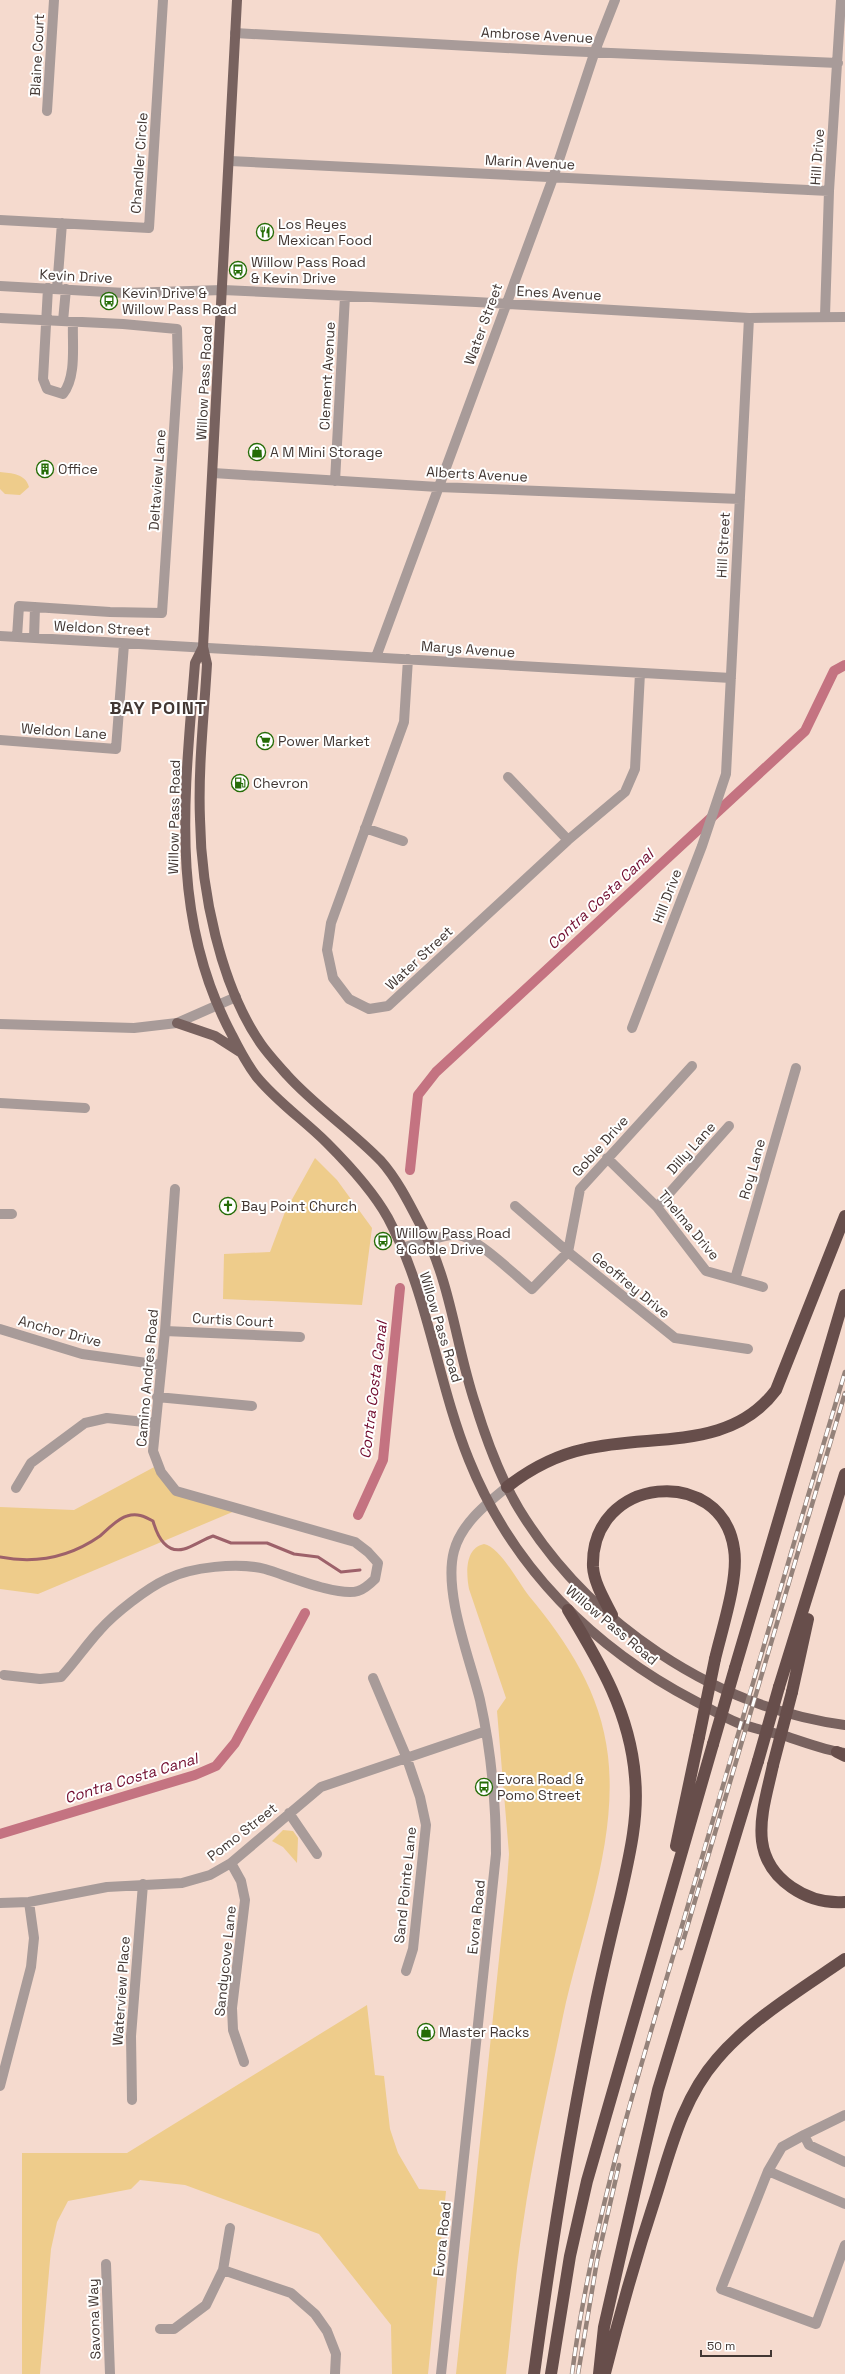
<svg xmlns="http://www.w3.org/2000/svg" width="845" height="2374" font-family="'Space Grotesk',sans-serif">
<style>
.green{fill:#eecc8b}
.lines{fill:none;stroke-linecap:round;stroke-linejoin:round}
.stream{stroke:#9d616a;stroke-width:3}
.canal{stroke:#c47381;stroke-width:10}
.minor{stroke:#a89b99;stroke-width:10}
.major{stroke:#78625f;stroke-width:10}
.highway{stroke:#674e4b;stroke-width:12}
.rail-casing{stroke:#94827a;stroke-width:4.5}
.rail{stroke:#fff;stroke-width:3;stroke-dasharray:9;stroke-linecap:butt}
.highway-bridge{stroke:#674e4b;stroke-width:12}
.labels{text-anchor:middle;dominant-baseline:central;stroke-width:4;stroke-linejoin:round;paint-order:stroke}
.street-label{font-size:14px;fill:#423733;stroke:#fff}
.poi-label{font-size:14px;fill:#423733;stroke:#fff;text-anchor:start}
.water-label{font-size:15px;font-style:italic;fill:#700b2e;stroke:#fff}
.district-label{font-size:18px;font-weight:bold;letter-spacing:1px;fill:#423733;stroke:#fff}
</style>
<rect width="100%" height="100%" fill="#f5dace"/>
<path class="green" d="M0,472C11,473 26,474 29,487L20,495L5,494L0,489Z
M315,1158L337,1180L372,1228L362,1305L223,1299L224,1254L270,1252L285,1212Z
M158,1465L176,1491L242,1508L38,1594L0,1589V1507L74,1510Z
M484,1544C500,1547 518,1582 529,1596C568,1643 601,1693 608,1756C618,1843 581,1932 563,2016C549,2085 533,2154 523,2224C515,2274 512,2324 506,2374H456L507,1882L509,1854L497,1711L506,1698L469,1589C466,1573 465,1548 484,1544Z
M283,1830L293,1831L298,1838L297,1863L283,1847L272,1841Z
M367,2005L375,2075L384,2076L390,2129L398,2153L419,2189L446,2191L428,2374H392L391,2325L319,2234L185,2185L140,2180L131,2189L68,2201L57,2222L51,2249L40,2374H22V2153H127Z"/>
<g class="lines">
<path class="stream" d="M0,1557C36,1564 70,1557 100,1536C107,1530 118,1518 127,1516C137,1513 144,1516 153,1521C157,1535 165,1554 184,1549C192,1547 204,1539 213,1536L231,1543H267L294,1554L318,1557L341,1572L360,1570"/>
<path class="canal" d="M410,1170L418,1095L436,1072L805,731L834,671L845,665
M358,1515L383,1460L400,1288
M0,1834L195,1775L216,1766L235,1743L305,1613"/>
<path class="minor" d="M235,33L543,50L838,63
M47,111L54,0
M230,161L829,191
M0,220L149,228L163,0
M0,286L125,293L223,290L476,302L749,318L845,317
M48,288L43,379L47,389L63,394C77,376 72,344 73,322
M57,289L62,223
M825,316L829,191L841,0
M0,318L123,324L177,329L178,368L162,613L110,612L19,606L17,637
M63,321L66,289
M213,473L438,487L740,499
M335,481L345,296
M0,636L731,678
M34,638L35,607
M376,657L553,178L595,51L615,0
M408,659L404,722L331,923L327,950L333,978L349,999L369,1009L388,1006L568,840L625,792L635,769L640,673
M0,740L116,749L124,644
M508,777L568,840
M365,828L403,841
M0,1024L134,1028L177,1023L236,997
M632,1028L702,846L726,774L749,318
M0,1103L85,1108
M607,1158L657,1207L706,1271L763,1287
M515,1206L568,1252L675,1338L748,1349
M657,1207L729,1126
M0,1214H12
M401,1248C414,1245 447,1233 458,1235C476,1237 516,1276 532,1289L568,1252L580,1189L692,1066
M735,1279L796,1068
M0,1329L82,1354L161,1365
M165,1331L300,1337
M157,1397L252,1406
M16,1488L31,1463L85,1423L107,1418L154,1423
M4,1675L40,1679L61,1677C75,1662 86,1645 100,1630C114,1614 147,1588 167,1579C191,1567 238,1562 265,1569C286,1575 338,1597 358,1591C365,1589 371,1583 375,1579L378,1563L368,1552L355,1542L176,1491L161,1472L153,1451L165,1331L175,1189
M373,1678L406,1756L420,1797L426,1825L413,1949L406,1971
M289,1813L317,1854
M231,1863L241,1881L245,1900L232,2008L233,2030L244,2062
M0,1903L29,1902L107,1887L182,1883L210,1875L231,1863L321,1787L486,1731
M0,2086L31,1967L34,1938L29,1902
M132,2100L131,2036L143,1884
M845,2115L804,2135L809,2145L845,2162
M804,2135L782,2147L768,2171L721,2289L816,2324L845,2245
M768,2171L845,2204
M106,2264L110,2374
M223,2270L291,2293L315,2314L327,2331L336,2354L335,2374
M160,2329H174L206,2305L223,2270L230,2228
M441,2374L496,1854C496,1802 491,1750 480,1700C470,1659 443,1592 454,1551C461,1524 486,1504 507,1487"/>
<path class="major" d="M237,0L203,647L207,664C204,716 198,768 200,819C201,890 220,985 261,1044C268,1054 278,1065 287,1075C315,1106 351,1130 381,1161C398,1180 411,1207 423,1230C451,1284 456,1346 475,1403C486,1439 500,1477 519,1509C588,1622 713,1707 845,1725
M203,647L195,663C185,792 168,916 232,1035C239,1049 247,1064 256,1076C277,1102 304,1120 327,1143C348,1164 373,1191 388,1218C428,1293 437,1381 469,1460C512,1567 593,1648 695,1701C709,1708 723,1717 738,1723C753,1728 769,1732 785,1736C804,1742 824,1750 844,1753
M177,1023L215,1036L240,1052"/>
<path class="highway" d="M507,1487C530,1469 557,1455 585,1449C652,1433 730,1452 776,1390L845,1216
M612,1615C605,1601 594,1583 593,1567C590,1475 722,1464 734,1549C739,1578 722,1629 715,1659
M735,1668L845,1295
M779,1687L845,1474
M792,1692L808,1619
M837,1752L845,1756
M773,1765C768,1789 759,1816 762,1841C767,1880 808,1905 845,1902
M676,1846L699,1737
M605,2373C620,2313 637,2254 656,2196C671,2148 683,2098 717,2059C750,2020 803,1988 845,1959
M534,2374C550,2256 568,2138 592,2022C600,1980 610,1939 620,1898C629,1858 639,1818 635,1777C630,1713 600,1663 568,1610
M551,2374L570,2256L587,2181L713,1744
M599,2374L604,2327L658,2090L758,1761"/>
<g class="rail-casing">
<path id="rail" d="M681,1948L845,1393
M572,2374C591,2227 635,2085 677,1943C732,1752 788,1562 845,1372
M578,2374L597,2261L619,2165"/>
</g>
<use href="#rail" class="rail"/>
<path class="highway-bridge" d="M699,1737L715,1659
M713,1744L735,1668
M758,1761L779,1687
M773,1765L792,1692"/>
</g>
<defs>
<g id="restaurant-ring" transform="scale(0.9)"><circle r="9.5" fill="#fff" stroke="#256c07" stroke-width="1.5"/><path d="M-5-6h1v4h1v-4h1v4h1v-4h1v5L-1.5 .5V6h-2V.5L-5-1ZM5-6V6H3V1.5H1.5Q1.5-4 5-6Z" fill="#256c07"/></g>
<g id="bus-ring" transform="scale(0.9)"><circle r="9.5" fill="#fff" stroke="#256c07" stroke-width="1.5"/><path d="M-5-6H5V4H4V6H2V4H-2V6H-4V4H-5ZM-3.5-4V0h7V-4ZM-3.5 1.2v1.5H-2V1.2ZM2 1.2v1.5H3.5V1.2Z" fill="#256c07"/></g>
<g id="shop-ring" transform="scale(0.9)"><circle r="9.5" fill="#fff" stroke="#256c07" stroke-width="1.5"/><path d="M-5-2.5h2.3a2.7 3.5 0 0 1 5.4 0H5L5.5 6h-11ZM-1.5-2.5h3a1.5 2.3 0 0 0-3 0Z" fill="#256c07"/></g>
<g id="building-ring" transform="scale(0.9)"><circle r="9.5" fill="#fff" stroke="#256c07" stroke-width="1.5"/><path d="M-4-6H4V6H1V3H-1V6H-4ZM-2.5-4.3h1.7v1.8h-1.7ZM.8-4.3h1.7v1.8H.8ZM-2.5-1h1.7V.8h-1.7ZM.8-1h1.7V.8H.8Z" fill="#256c07"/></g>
<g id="supermarket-ring" transform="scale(0.9)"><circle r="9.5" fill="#fff" stroke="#256c07" stroke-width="1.5"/><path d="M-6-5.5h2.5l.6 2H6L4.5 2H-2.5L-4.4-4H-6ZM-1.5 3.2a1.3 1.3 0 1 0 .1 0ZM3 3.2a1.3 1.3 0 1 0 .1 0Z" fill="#256c07"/></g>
<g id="fuel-ring" transform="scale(0.9)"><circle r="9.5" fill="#fff" stroke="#256c07" stroke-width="1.5"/><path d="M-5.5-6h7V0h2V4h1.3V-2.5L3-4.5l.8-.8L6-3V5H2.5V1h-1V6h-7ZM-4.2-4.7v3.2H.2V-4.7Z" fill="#256c07"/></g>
<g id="church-ring" transform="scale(0.9)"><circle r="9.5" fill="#fff" stroke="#256c07" stroke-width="1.5"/><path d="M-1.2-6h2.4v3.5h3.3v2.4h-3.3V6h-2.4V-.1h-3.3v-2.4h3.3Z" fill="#256c07"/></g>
</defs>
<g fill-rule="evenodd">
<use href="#restaurant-ring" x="265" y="232"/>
<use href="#bus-ring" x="238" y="270"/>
<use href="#bus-ring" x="109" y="301"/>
<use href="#shop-ring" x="257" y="452"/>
<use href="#building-ring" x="45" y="469"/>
<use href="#supermarket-ring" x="265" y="741"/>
<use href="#fuel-ring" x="240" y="783"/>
<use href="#church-ring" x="228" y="1206"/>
<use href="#bus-ring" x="383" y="1241"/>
<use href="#bus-ring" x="484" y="1787"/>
<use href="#shop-ring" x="426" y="2032"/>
</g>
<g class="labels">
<g class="street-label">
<text transform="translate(537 35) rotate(3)">Ambrose Avenue</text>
<text transform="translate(37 55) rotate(-87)">Blaine Court</text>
<text transform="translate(817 157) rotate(-86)">Hill Drive</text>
<text transform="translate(530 162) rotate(3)">Marin Avenue</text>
<text transform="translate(139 163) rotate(-86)">Chandler Circle</text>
<text transform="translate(76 276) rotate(3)">Kevin Drive</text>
<text transform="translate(559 293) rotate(3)">Enes Avenue</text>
<text transform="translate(483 324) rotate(-70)">Water Street</text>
<text transform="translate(327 376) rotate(-87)">Clement Avenue</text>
<text transform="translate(204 383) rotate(-87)">Willow Pass Road</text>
<text transform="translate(477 474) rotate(3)">Alberts Avenue</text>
<text transform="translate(157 480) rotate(-86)">Deltaview Lane</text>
<text transform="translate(723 545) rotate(-87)">Hill Street</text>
<text transform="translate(102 628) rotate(3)">Weldon Street</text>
<text transform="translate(468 649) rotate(4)">Marys Avenue</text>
<text transform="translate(64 731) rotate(4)">Weldon Lane</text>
<text transform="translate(174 817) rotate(-89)">Willow Pass Road</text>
<text transform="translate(667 896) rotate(-69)">Hill Drive</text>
<text transform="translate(419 958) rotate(-43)">Water Street</text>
<text transform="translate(600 1146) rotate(-48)">Goble Drive</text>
<text transform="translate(691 1148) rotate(-48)">Dilly Lane</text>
<text transform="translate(752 1169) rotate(-74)">Roy Lane</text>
<text transform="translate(689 1225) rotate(50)">Thelma Drive</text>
<text transform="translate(631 1285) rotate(39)">Geoffrey Drive</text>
<text transform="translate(233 1320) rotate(3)">Curtis Court</text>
<text transform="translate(441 1327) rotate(73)">Willow Pass Road</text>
<text transform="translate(60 1331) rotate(15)">Anchor Drive</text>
<text transform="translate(147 1378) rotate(-85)">Camino Andres Road</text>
<text transform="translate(612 1625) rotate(40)">Willow Pass Road</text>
<text transform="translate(242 1832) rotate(-38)">Pomo Street</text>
<text transform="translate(405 1885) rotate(-84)">Sand Pointe Lane</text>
<text transform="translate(476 1917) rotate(-84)">Evora Road</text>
<text transform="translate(225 1961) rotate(-84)">Sandycove Lane</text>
<text transform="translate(121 1991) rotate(-86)">Waterview Place</text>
<text transform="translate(442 2239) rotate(-84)">Evora Road</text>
<text transform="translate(94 2319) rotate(-92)">Savona Way</text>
</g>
<g class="poi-label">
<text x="278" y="224">Los Reyes<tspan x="278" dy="16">Mexican Food</tspan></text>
<text x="251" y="262">Willow Pass Road<tspan x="251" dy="16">&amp; Kevin Drive</tspan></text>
<text x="122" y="293">Kevin Drive &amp;<tspan x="122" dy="16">Willow Pass Road</tspan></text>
<text x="270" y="452">A M Mini Storage</text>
<text x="58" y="469">Office</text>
<text x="278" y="741">Power Market</text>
<text x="253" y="783">Chevron</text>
<text x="241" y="1206">Bay Point Church</text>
<text x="396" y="1233">Willow Pass Road<tspan x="396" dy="16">&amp; Goble Drive</tspan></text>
<text x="497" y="1779">Evora Road &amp;<tspan x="497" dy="16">Pomo Street</tspan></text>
<text x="439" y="2032">Master Racks</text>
</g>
<g class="water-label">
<text transform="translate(600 899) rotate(-43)">Contra Costa Canal</text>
<text transform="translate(373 1390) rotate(-83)">Contra Costa Canal</text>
<text transform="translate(131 1778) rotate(-17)">Contra Costa Canal</text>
</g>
<g class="district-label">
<text x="158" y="707">BAY POINT</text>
</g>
</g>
<path d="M701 2350v6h70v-6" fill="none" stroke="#423733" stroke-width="2"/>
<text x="707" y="2350" font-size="12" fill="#423733" stroke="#ffffff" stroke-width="3" paint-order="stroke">50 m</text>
</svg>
